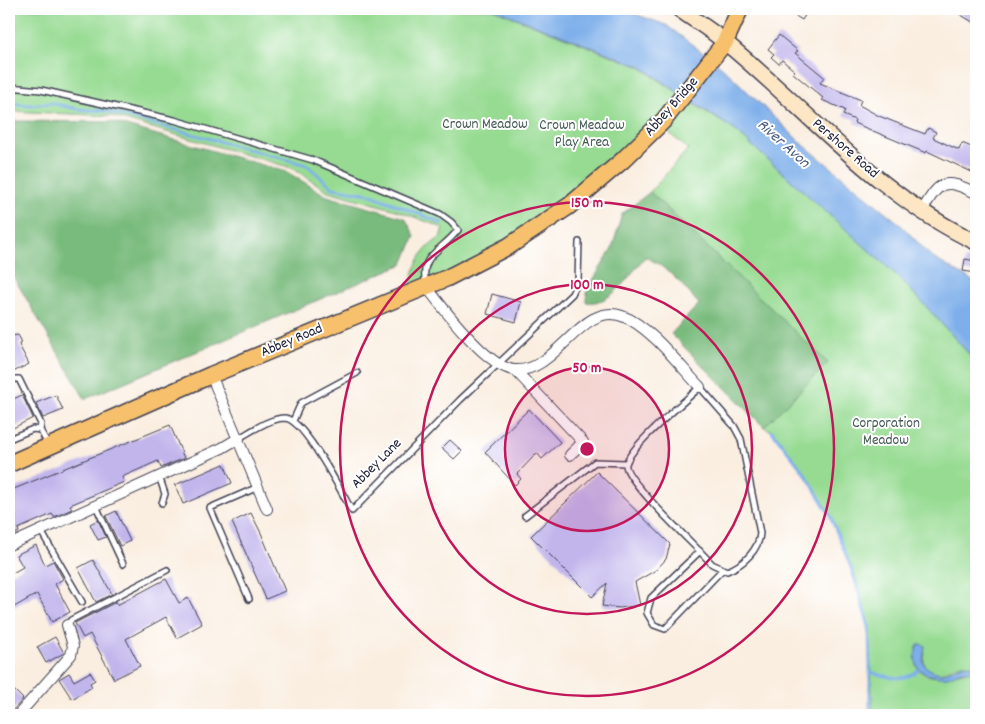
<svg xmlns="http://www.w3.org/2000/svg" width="985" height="724" font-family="Dekko,sans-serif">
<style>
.green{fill:#97db93;stroke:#5c7e67}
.forest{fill:#79bb7d;stroke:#4e6e5c}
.water{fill:#7eafea;stroke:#506892}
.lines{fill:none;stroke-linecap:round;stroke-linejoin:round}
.stream{stroke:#7eafea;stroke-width:3}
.building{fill:#c1b5ec}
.lane-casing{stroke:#424154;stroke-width:8}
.street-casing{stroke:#424154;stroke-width:12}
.secondary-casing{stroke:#424154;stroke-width:18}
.primary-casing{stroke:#424154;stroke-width:19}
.lane{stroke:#fff;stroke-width:5}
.street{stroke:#fff;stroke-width:10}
.secondary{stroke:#fce6c4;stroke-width:15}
.primary{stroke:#f7c06c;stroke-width:16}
.ring{fill:none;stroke:#c2185b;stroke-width:2.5}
.labels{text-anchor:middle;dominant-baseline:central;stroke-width:4;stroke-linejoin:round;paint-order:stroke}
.street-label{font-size:15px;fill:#22223b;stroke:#fff}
.park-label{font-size:15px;fill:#455a55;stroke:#fff}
.water-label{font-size:16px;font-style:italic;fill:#475a81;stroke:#fff}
.centre{fill:#c2185b;stroke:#fff;stroke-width:2.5}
.ring-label{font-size:15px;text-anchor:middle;font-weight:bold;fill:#c2185b;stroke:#fff;stroke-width:4;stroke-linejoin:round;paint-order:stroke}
</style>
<rect width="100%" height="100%" fill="#fff"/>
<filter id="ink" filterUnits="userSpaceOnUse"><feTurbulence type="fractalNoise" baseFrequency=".02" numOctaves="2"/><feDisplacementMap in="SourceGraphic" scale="10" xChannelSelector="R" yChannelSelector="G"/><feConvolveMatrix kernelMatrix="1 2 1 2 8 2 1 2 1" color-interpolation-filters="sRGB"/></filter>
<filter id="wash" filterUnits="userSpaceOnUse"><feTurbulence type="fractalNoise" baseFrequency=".0096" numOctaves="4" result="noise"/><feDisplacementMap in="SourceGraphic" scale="20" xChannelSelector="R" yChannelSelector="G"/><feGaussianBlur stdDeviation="1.12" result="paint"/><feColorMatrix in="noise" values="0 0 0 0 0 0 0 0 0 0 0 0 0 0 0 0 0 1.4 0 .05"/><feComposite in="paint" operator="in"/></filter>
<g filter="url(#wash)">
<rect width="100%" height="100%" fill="#faeee0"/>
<path class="green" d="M9,9H493L640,67L681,95L632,151L498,249L410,291C413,268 419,251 440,238L443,228L396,210L328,191L292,168L111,116L9,111Z
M686,99L736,131L902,280L970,355L976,366V667C973,666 968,664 964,664C950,665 944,678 930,670C922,665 924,659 925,652L916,665C928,688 955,669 974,672L976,674V715H873L869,627L853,573L830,515L806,475L772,431L764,427L827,363L650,192L688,149L664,129Z"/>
<path class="forest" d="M9,121L112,122L287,172L327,196L405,218L415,236L403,264L85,399L13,276L9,274Z
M650,192L828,363L764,427L671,334L699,304C683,286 667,266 645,257C629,275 612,306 586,302L587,290L612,249L622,214Z"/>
<path class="water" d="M494,9H621L666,25L722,67L800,142L900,224L933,258L976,283V366L970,355L902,280L736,131L640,66Z
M921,644L925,646L923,662L926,667L933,671L942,674L964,664L976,667V674C965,666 957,674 947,677C943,678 938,677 935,676C917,673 912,663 917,646Z"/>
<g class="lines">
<path class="stream" d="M9,103L29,105L51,103L77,109L106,111L307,165L333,188L369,194L442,223
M772,431L806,475L830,515L853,573L869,627L870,672C886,677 905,683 918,670
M870,672V715"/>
</g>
<g id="blocks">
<path class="building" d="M784,9H809L802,20Z
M951,9H976V24Z
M779,35L798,51L795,53L824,77L820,83L861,100L859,105L879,116L925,134L928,128L936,132L933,138L959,150L962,143L976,149V174L927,151L926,153L854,123L855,120L843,115L845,110L822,100L823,98L793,73L795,71L782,60L779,64L771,57L774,54L768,49Z
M965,259L976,261V273L963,271Z
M492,294L521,302L516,322L487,314Z
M18,335L21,340L19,345L29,364L9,374V336Z
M22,395L33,418L9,430V401Z
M56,395L63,410L43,418L36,403Z
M529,409L560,442L542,459L537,453L517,474L521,479L515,485L485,452Z
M170,425L184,458L161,468L158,461L122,477L124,482L70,505L72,509L54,517L52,514L18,529L19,532L9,537V491Z
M450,440L462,451L454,459L442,448Z
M224,464L232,483L183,504L175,485Z
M597,472L670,544L666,559L656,570L635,582L640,605L620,608L602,606L607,583L592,597L531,536Z
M116,511L130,541L120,546L106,516Z
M251,513L261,533L285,591L266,599L232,522Z
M98,520L106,537L98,540L90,524Z
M36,545L45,565L53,561L63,579L55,584L70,612L52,622L37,594L9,610V575L23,567L16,555Z
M93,560L112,594L96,602L78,568Z
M166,579L179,603L188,598L202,624L177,638L166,617L126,639L140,666L114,679L90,634L83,638L75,623L116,602L117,605Z
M55,637L64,653L46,663L37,647Z
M90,672L95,680L90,683L92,687L72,699L59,679L69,673L74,681Z
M9,685L23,699L12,711L9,708Z"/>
</g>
</g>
<g filter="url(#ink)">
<use href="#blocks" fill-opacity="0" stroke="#424154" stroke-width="1"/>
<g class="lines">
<g class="lane-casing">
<path id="lane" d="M9,87L41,90L174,120L313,160L440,214L451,222L458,230C440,253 419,254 426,285
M9,379H19L41,424L40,430
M700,387L734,426L741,439L760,533C759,550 743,565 727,571L712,564C699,549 622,478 626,464C632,444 683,403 700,387Z
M293,421L301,403L357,373
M239,438C252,431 270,418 285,418C304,419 342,493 352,511L460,400L572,294L578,281L579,242
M9,439L33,429L40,430L48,444
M159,476L165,494L162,503
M96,506L123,564
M525,516L595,462L626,463
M41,531L82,602
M700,551L651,598L647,613L654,625L665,629L722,570
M249,599L210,508L258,487
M67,625L71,620L167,570"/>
</g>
<g class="street-casing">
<path id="street" d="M922,211C940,180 944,178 976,193
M426,286C442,307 488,369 515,370C557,373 581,301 622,316C649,325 680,366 700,387
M515,370L583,442L570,455
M211,375L267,509
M9,545L222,448L239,438
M18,715L71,655L73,646L67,625"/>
</g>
<g class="secondary-casing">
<path id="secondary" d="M679,9C694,20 711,30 725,42C807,109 879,197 976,242"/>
</g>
<g class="primary-casing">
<path id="primary" d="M9,464L211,375L447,278L509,246L569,206L623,160L664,120L725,42L740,9"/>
</g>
<use href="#lane" class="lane"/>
<use href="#street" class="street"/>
<use href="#secondary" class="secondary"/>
<use href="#primary" class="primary"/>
</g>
</g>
<circle cx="587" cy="449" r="82" fill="#c2185b" fill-opacity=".12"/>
<g class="ring">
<circle cx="587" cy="449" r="82"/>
<circle cx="587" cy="449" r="165"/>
<circle cx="587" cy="449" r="247"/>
</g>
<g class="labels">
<g class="street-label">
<text transform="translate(672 107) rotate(-49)">Abbey Bridge</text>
<text transform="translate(845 149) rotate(41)">Pershore Road</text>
<text transform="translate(292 341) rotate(-23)">Abbey Road</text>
<text transform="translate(377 464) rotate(-45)">Abbey Lane</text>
</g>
<g class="park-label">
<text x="485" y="125">Crown Meadow</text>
<text x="582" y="126">Crown Meadow<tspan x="582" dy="17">Play Area</tspan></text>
<text x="886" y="424">Corporation<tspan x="886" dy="17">Meadow</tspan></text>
</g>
<g class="water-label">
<text transform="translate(783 144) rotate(42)">River Avon</text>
</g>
</g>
<circle cx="587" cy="449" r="8" class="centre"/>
<g class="ring-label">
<text x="587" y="207">150 m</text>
<text x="587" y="289">100 m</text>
<text x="587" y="372">50 m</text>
</g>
<rect width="985" height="724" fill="none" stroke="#fff" stroke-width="30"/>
</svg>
